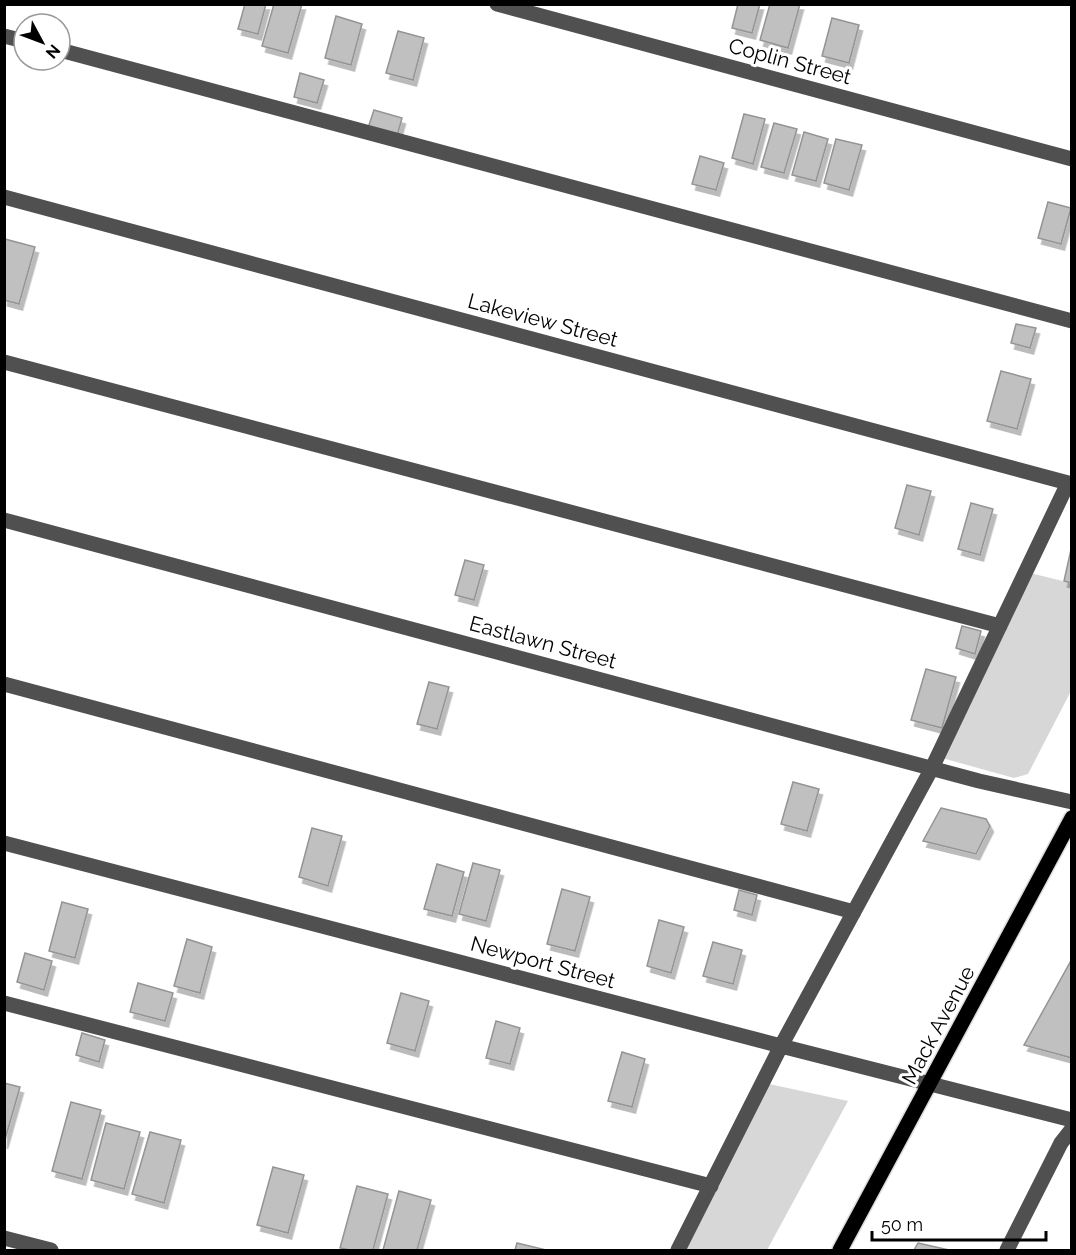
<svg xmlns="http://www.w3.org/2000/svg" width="1076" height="1255" font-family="Raleway,sans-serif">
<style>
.green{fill:#d7d7d7}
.building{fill:#c0c0c0;stroke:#949494;stroke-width:1.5;filter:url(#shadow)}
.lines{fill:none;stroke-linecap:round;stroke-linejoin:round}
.major-casing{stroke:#dbdbdb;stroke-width:18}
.minor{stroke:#505050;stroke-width:15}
.major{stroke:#000;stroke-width:15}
.labels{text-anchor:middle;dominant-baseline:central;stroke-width:6;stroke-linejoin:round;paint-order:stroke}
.street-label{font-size:21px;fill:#000;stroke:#fff}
</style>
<defs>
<filter id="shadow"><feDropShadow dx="3.5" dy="6" stdDeviation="0" flood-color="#0004"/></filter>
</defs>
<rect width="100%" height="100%" fill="#fff"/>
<path class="green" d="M1026,572L1071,583V691L1028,774L1014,778L942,758Z
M769,1084L848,1101L767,1250H684Z"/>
<path class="building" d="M245,4H266L258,34L238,29Z
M274,4H302L288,53L262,46Z
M738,4H760L752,33L732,28Z
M770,4H800L788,48L760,40Z
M336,16L362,24L351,65L325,58Z
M832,18L859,25L849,63L822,56Z
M398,31L424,38L413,80L386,73Z
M300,73L324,80L317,103L294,97Z
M374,110L402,118L397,136L368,128Z
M744,114L765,119L753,164L732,158Z
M774,123L797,129L784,173L761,167Z
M804,132L828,139L816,181L792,175Z
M836,139L862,145L849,190L824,183Z
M700,156L724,163L716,190L692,184Z
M1048,202L1071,208L1061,244L1038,238Z
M5,239L35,247L19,304L4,300Z
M1016,324L1036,328L1030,348L1011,343Z
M1001,371L1031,379L1017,429L987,421Z
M907,485L931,491L919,535L895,528Z
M971,503L993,509L980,555L958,549Z
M1072,545V583L1064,581Z
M465,560L484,565L474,600L455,595Z
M962,626L981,631L975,654L956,648Z
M926,669L956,677L942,728L911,720Z
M429,682L449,687L437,729L417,724Z
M793,782L819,789L807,831L781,824Z
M941,808L986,819L990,826L976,854L923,841Z
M312,828L342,836L328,886L299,877Z
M473,863L500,870L486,921L459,914Z
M437,864L464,872L452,916L424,909Z
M562,889L590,897L575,951L547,944Z
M739,890L757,895L752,915L734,910Z
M62,902L88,909L75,958L49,951Z
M659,920L684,927L671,973L647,966Z
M187,939L212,947L200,993L174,986Z
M713,942L742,950L733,984L703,976Z
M25,953L52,961L44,990L17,982Z
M1072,959V1058L1024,1045Z
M138,983L173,993L165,1021L130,1012Z
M401,993L429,1001L415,1051L387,1043Z
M496,1021L520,1028L510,1064L486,1058Z
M82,1033L105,1040L99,1062L76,1055Z
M622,1052L645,1059L632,1107L608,1101Z
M4,1083L20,1087L4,1143Z
M71,1102L101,1110L82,1179L52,1171Z
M106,1123L140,1132L124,1189L91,1180Z
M150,1132L181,1140L164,1203L132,1194Z
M273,1167L304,1175L288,1233L257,1225Z
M357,1186L388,1194L373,1250H350L340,1248Z
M399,1191L431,1200L417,1250H383Z
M517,1243L546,1250H515Z
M918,1243L949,1250H914Z"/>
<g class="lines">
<g class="major-casing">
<path id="major" d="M840,1250L1072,818"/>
</g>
<path class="minor" d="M497,4L1072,159
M4,36L24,41
M60,50L1072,321
M4,197L1072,484
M4,362L1000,626
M4,520L979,781L1072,802
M4,684L854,912
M4,843L781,1046L1072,1120
M4,1003L711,1186
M4,1238L51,1250
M678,1250L781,1046L932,768L1068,483
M1007,1250L1061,1143L1072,1129"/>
<use href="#major" class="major"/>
</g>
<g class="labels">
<g class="street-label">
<text transform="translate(790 61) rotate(15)">Coplin Street</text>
<text transform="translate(543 320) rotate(15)">Lakeview Street</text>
<text transform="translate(543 642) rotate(15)">Eastlawn Street</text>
<text transform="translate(543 962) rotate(15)">Newport Street</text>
<text transform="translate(938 1025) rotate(-62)">Mack Avenue</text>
</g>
</g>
<rect width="1076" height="1255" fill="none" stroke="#000000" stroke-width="12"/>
<g transform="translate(42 42) rotate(131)"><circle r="28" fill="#ffffff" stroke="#999999" stroke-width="1.5"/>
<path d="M0-4.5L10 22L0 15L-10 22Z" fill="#000000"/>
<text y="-9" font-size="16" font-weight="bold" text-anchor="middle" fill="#000000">N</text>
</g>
<path d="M872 1231v9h174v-9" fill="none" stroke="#000000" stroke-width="3"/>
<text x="881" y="1231" font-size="18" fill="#000000" stroke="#ffffff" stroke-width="4.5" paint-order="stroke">50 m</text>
</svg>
